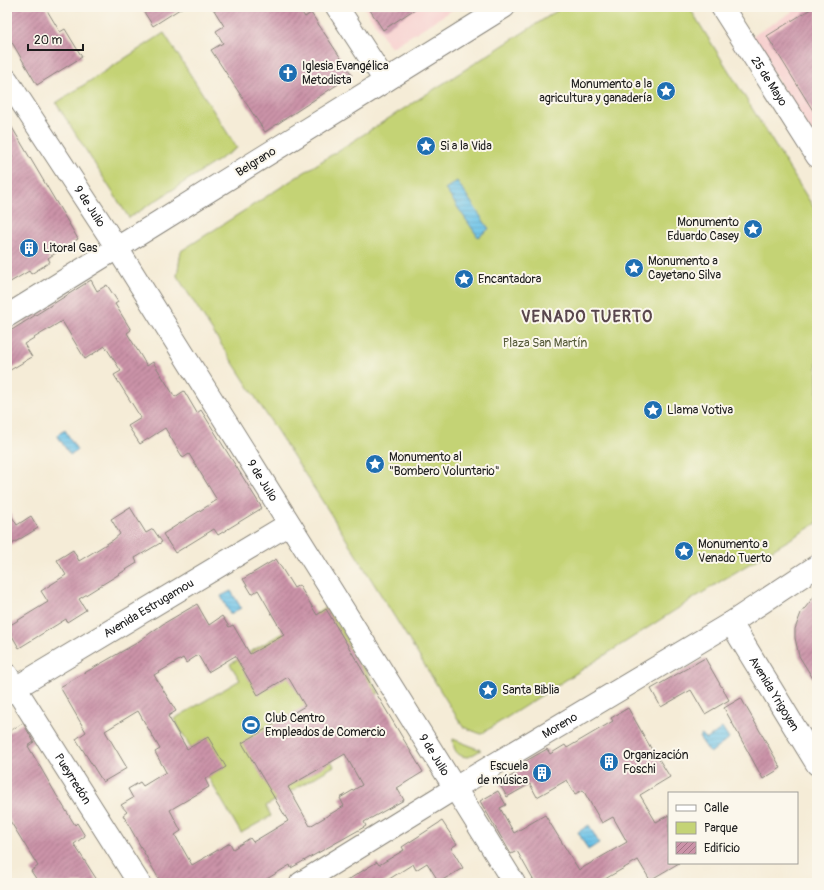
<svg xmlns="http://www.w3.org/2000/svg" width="824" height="890" font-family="Pangolin,sans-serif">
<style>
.built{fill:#f7d0cf}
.green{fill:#c4d375;stroke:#707848}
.water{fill:url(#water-rules);stroke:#446f82}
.building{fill:url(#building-hatch);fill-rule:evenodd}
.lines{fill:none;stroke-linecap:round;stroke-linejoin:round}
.minor-casing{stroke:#88847a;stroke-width:24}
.major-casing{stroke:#88847a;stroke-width:24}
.minor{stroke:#fff;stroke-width:22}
.major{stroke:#fff;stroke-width:22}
.labels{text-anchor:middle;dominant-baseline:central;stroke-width:4;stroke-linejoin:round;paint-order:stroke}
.poi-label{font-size:12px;fill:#1c1c1c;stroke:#fbf7ec;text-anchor:start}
.street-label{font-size:12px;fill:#1c1c1c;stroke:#fbf7ec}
.park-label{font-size:12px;fill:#575c3b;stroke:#fbf7ec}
.district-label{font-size:16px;font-weight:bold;letter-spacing:1px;fill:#59464d;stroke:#fbf7ec}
</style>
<defs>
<pattern id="water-rules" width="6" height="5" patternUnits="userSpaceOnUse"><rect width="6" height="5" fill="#6bc2e8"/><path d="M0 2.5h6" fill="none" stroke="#5ca6c6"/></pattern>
<pattern id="building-hatch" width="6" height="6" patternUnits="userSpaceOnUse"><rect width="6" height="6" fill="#cb93a8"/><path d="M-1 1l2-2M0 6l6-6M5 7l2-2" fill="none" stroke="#a47788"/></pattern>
</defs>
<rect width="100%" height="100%" fill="#fbf7ec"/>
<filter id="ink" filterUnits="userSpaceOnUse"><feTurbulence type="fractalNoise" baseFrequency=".025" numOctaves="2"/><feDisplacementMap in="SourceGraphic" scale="8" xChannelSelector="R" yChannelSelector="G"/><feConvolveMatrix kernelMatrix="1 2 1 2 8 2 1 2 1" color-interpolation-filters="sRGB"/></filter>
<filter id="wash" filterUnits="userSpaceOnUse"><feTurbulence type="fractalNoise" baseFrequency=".012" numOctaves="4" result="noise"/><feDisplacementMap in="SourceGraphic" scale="16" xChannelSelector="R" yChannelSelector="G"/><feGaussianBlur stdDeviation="0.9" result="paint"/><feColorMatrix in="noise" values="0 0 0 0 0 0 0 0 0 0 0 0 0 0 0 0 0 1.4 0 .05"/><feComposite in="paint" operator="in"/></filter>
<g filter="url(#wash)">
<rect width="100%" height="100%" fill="#f5ecd7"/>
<path class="built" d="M364,7H457L391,48Z
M800,7H817V143L751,37Z"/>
<path class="green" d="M563,7H689L817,213V523L721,581L481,734L463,727L330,513L177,276L181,251Z
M164,33L237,148L129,218L56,103Z
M328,606L379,693L314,731L334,766L266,806L271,816L241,833L174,719L240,680L230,664Z
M453,739L481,750L469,757C457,757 453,750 453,739Z"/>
<path class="water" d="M457,181L489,229L478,237L445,189Z
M65,430L77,450L70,455L57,435Z
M231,591L241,608L230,614L221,596Z
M722,728L729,739L710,753L699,737L702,735L706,740Z
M589,825L599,843L588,850L578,832Z"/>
<g id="blocks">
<path class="building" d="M7,7H45L60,32L65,29L82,57L37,85L7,34Z
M153,7H183L153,26L144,12Z
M212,7H298L305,17L311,13L352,75L265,132L211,50L223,43L216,31L224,26Z
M368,7H418L383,30Z
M814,7H817V117L767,36Z
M7,119L78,239L48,258L50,262L31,274L29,271L7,284V161L13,157L7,147Z
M91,280L97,291L107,285L118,302L115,304L131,330L127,333L147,366L153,362L175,397L184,391L197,413L201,410L262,508L218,535L214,529L175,553L163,534L217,500L189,454L183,458L165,428L140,444L128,426L141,418L114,375L121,371L105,346L85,359L62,321L24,344L32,357L7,372V333Z
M130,507L146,533L153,529L162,542L135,558L137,563L79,599L86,610L67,622L66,619L19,648L7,627L48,602L41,591L66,575L57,560L73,550L79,561L113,540L120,534L111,519Z
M7,508L17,525L31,516L38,528L7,547Z
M276,559L294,588L299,585L317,615L326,609L423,772L397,788L404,800L364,822L366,826L291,868L290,865L260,883H161L123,815L127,812L121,805L133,798L128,789L140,782L143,786L166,772L155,752L160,749L138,711L105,731L127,768L103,782L76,739L86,732L60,687L135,644L163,624L197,604L209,625L222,616L229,627L233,625L250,654L284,635L258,590L252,594L243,579ZM198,655L208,672L235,656L258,695L288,677L305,706L242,743L288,821L253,842L250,838L233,849L230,843L192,865L175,835L181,831L170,810L209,787L205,779L226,767L208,737L187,749L168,716L176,711L154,675L183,658L186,663ZM345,754L362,785L340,798L344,806L310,826L288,787Z
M817,593V685L799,656L795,638V629L801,613Z
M705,658L729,700L705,714L691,690L661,707L651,689Z
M741,698L781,768L763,779L724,708Z
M628,708L656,757L657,756L670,777L640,795L656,822L669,815V863H679L650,880L638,860L598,883H535L517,851L511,854L480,801L498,791L506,805L500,808L514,833L545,815L579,870L627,842L613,817L602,823L583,790L575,794L567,780L537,797L530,784L507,797L499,783L522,770L519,765L547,749L550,754L565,745L567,748L613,721L611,718Z
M23,723L34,742L28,746L57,796L75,825L77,823L85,836L74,844L99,883H39L31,871L38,866L7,816V733Z
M442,821L457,844L451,848L463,868L439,882L427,863L416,870L413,864L383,883H343L377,862L379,865L404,850L402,847Z"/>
</g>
</g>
<g filter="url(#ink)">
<use href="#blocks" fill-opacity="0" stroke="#88847a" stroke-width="1"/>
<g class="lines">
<g class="minor-casing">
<g id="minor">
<path id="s1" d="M7,80L117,248L7,316"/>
<path id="s2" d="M7,675L139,883"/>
<path d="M301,883L455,788L514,883"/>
</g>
</g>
<g class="major-casing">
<g id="major">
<path d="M337,7L385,81"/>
<path id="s3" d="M504,7L117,248L455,788L731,623L817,566"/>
<path id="s4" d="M722,7L817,156"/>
<path id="s5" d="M731,623L817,764"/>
<path id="s6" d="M7,693L289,524"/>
</g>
</g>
<use href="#minor" class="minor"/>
<use href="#major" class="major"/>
</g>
</g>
<defs>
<g id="church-disc" transform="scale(1)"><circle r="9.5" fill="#1f6fb2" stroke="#fbf7ec"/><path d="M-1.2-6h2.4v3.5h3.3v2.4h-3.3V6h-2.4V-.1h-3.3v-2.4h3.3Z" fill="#fff"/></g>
<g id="sight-disc" transform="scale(1)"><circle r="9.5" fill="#1f6fb2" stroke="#fbf7ec"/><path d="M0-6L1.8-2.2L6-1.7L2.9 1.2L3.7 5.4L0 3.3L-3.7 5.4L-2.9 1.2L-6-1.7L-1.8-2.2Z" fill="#fff"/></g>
<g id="building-disc" transform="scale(1)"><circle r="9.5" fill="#1f6fb2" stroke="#fbf7ec"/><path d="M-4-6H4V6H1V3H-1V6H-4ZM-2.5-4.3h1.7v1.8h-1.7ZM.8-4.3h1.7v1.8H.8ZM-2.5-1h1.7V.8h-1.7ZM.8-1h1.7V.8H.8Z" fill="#fff"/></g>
<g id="stadium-disc" transform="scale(1)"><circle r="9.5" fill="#1f6fb2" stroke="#fbf7ec"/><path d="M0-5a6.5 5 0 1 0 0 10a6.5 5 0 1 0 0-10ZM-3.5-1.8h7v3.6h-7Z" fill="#fff"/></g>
</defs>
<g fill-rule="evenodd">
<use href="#church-disc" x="288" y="73"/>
<use href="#sight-disc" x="666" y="91"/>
<use href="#sight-disc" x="426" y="146"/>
<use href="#sight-disc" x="753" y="229"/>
<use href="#building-disc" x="29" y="248"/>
<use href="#sight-disc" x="634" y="268"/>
<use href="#sight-disc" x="464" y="279"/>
<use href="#sight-disc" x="653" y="410"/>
<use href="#sight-disc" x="375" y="464"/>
<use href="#sight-disc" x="684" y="551"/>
<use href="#sight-disc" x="488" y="690"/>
<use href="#stadium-disc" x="251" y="725"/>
<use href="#building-disc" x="609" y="762"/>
<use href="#building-disc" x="542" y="773"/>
</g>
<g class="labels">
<g class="poi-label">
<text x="302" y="66">Iglesia Evangélica<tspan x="302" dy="14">Metodista</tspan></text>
<text x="652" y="84" text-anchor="end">Monumento a la<tspan x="652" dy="14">agricultura y ganadería</tspan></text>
<text x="440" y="146">Si a la Vida</text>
<text x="739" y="222" text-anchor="end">Monumento<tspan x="739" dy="14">Eduardo Casey</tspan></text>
<text x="43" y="248">Litoral Gas</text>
<text x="648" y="261">Monumento a<tspan x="648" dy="14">Cayetano Silva</tspan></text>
<text x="478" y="279">Encantadora</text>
<text x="667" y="410">Llama Votiva</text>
<text x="389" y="457">Monumento al<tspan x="389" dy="14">"Bombero Voluntario"</tspan></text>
<text x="698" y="544">Monumento a<tspan x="698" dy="14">Venado Tuerto</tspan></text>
<text x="502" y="690">Santa Biblia</text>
<text x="265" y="718">Club Centro<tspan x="265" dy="14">Empleados de Comercio</tspan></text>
<text x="623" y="755">Organización<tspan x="623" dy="14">Foschi</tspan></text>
<text x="528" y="766" text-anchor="end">Escuela<tspan x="528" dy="14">de música</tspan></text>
</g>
<g class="street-label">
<text stroke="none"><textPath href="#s4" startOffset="88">25 de Mayo</textPath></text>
<text transform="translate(256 162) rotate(-32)">Belgrano</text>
<text stroke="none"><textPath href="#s1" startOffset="151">9 de Julio</textPath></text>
<text stroke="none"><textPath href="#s3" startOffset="730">9 de Julio</textPath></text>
<text stroke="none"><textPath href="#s6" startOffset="165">Avenida Estrugamou</textPath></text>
<text stroke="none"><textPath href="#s5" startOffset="83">Avenida Yrigoyen</textPath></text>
<text stroke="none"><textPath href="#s3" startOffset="1215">Moreno</textPath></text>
<text stroke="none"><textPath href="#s3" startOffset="1054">9 de Julio</textPath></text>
<text stroke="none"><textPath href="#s2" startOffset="123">Pueyrredón</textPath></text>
</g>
<g class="park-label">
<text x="545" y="343">Plaza San Martín</text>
</g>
<g class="district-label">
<text x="587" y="317">VENADO TUERTO</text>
</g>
</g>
<rect width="824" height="890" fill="none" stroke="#fbf7ec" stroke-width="24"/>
<rect x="668" y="792" width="130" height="72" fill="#fbf7ec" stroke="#a29f99"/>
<rect x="676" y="805" width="20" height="6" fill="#ffffff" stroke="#a29f99"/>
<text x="704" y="812" font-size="12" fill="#1c1c1c">Calle</text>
<rect x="676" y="822" width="20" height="12" fill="#c4d375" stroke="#a29f99"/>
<text x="704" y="832" font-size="12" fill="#1c1c1c">Parque</text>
<rect x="676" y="842" width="20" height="12" fill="url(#building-hatch)" stroke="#a29f99"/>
<text x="704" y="852" font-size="12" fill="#1c1c1c">Edificio</text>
<path d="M28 44v6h55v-6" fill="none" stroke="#1c1c1c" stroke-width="2"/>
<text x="34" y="44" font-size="12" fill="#1c1c1c" stroke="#fbf7ec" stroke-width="3" paint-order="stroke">20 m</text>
</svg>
